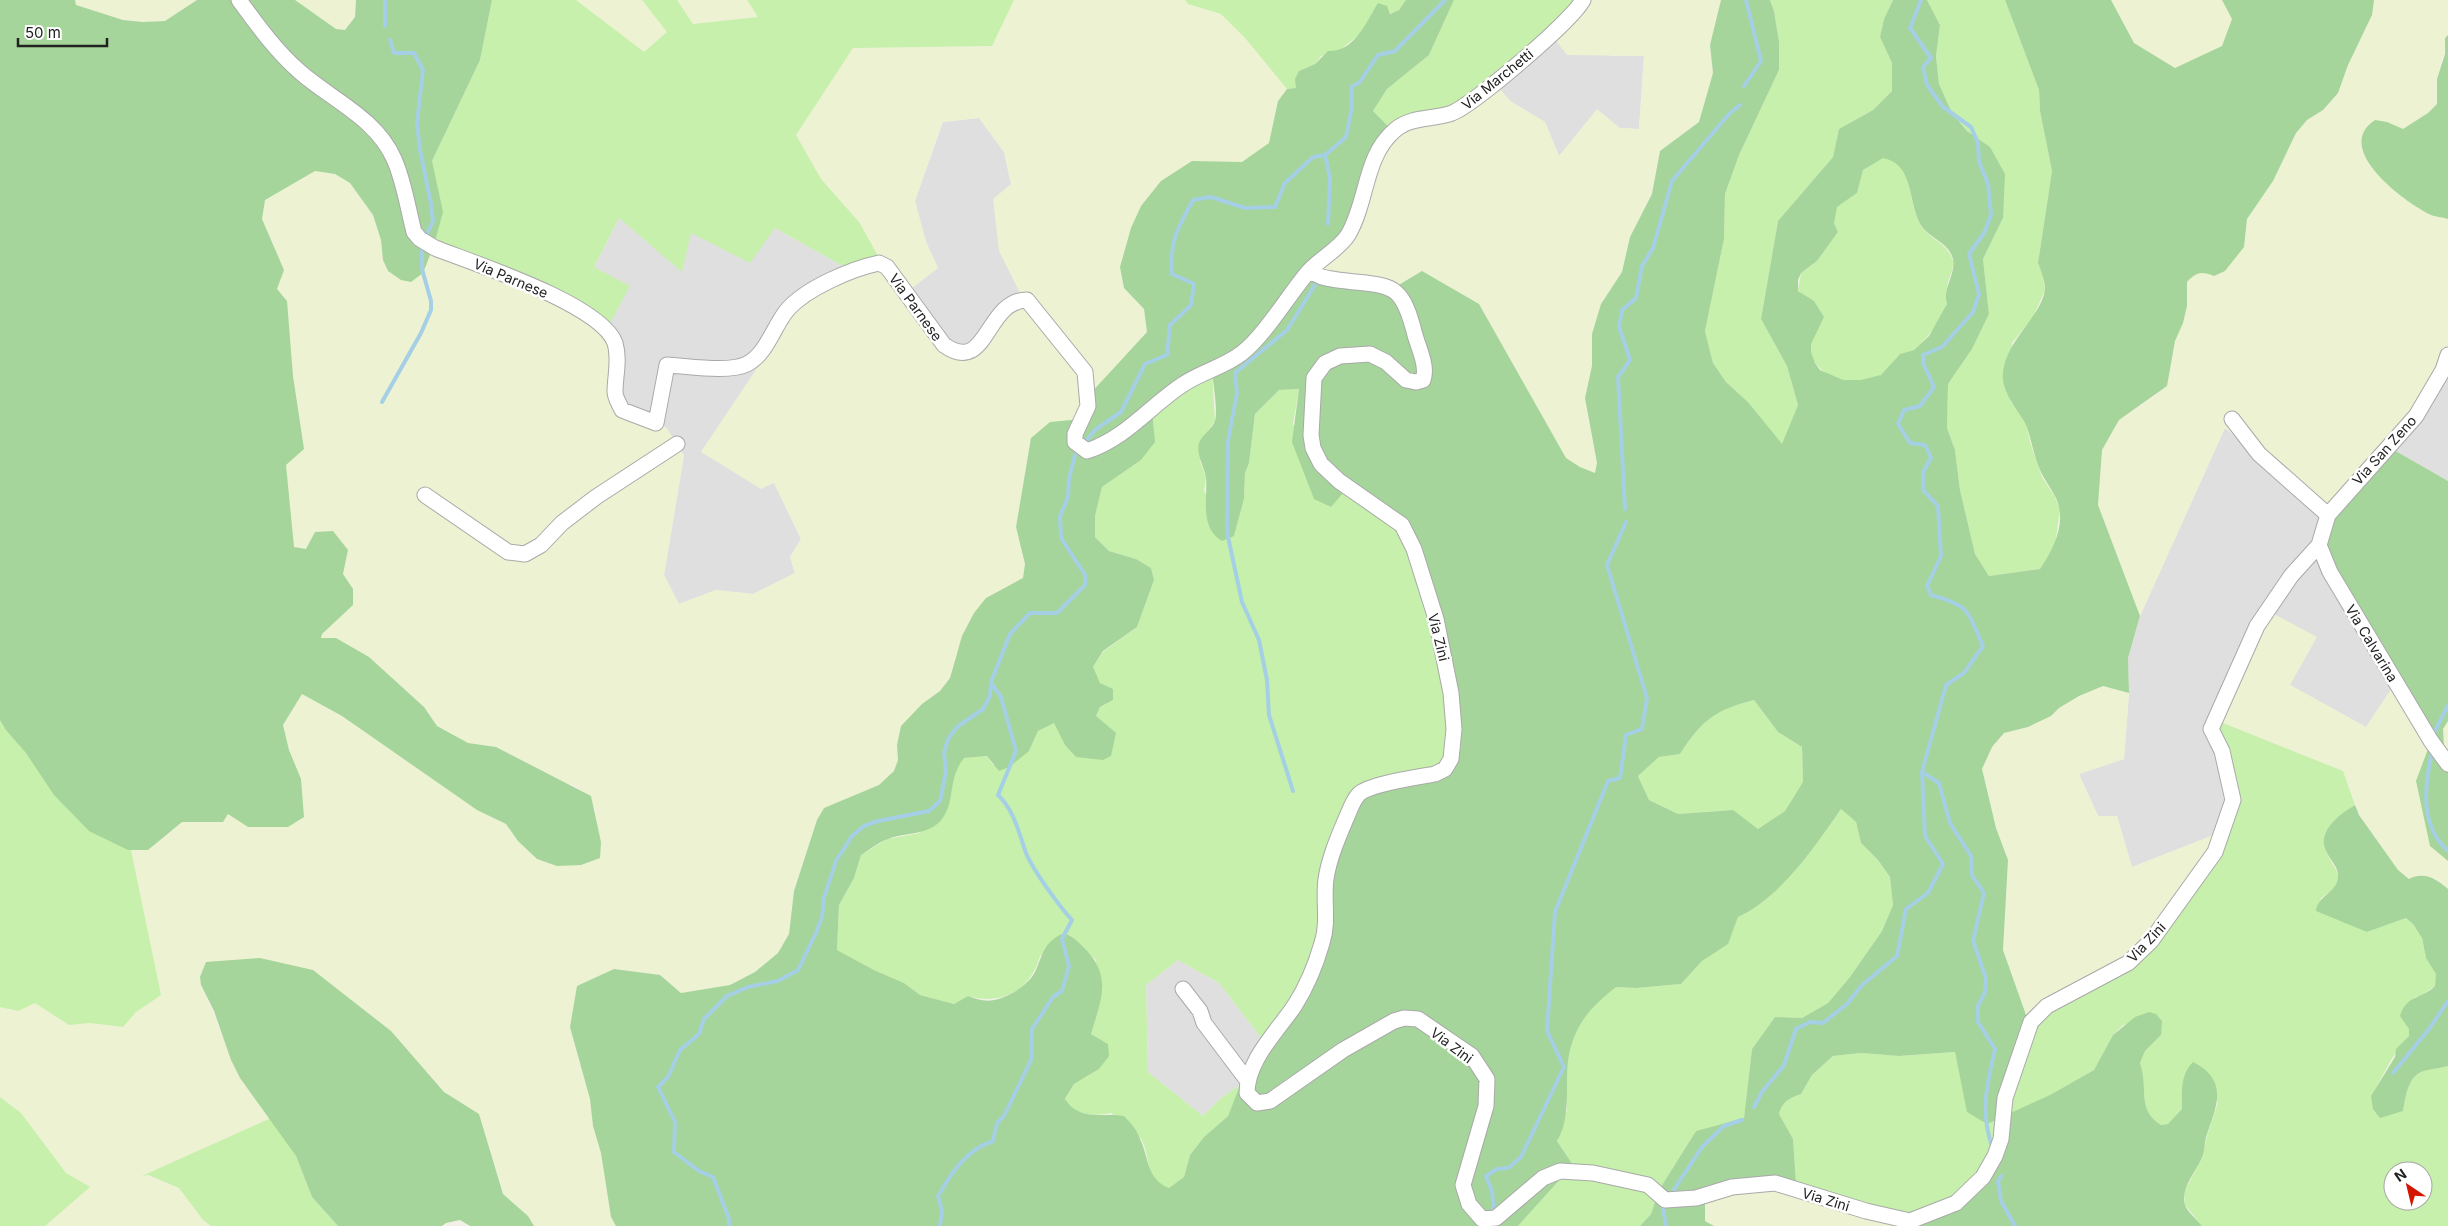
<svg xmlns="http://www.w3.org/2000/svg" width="2448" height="1226" font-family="Inter,sans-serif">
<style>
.residential{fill:#e0dfdf}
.farmland{fill:#edf2d3;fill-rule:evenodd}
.grass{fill:#c6f0ab;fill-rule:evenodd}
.forest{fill:#a5d59a;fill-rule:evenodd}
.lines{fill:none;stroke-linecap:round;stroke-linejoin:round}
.stream{stroke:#a5cfe4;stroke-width:4}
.minor-casing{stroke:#a9a9a9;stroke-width:17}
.minor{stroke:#fff;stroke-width:15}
.labels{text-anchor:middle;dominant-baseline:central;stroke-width:5;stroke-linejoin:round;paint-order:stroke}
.street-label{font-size:14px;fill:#222;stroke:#fff}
</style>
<rect width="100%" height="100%" fill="#f3f0e8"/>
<path class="residential" d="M1551,34L1611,56H1644L1639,129L1620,128L1573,140L1559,156L1545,122L1510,101L1493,81Z
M979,118L1004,152L1011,184L1022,297L970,352L957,350L908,291L938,268L926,242L915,201L943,122Z
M619,218L682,271L690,233L775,228L850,270L768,342L760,364L701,452L774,483L801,539L790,557L795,573L753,594L716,590L679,604L664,575L684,455L621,404L609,325L594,267Z
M2448,355V481L2387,446Z
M2225,428L2328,515L2396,682L2366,727L2290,685L2230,785L2224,831L2132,867L2117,816H2098L2079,774L2124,759L2129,693L2128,658L2140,616Z
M1178,960L1219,983L1269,1048L1240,1085L1221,1098L1203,1116L1148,1072L1146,985Z"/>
<path class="farmland" d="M75,0H197L165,21L143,22L102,17L77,10Z
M295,0H356L355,17L345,30L336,29Z
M576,0H642L667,32L644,53Z
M677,0H747L758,17L693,24Z
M1014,0H1185L1188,4L1221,14L1246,39L1287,89L1278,101L1270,143L1242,162H1227L1124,288L1144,309L1147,332L1089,395L1082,420L1031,438L1016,527L1025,564L1023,579L987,598L956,654L950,678L940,691L922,704L897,745L898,760L894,771L879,785L825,808L817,820L794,891L789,934L778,953L755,972L730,985L681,993L660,975L570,1027L590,1099L593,1126L601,1153L611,1217L616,1226H534L528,1216L503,1194L479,1114L444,1092L391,1031L313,970L260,958L201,985L240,1078L271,1118L145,1175L179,1188L203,1220L211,1226H45L89,1187L66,1173L21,1113L0,1097V1007L18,1011L35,1003L69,1025L90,1023L123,1027L136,1012L161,995L131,850H148L186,818L224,811L248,827H265L301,779L289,750L283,725L302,694L342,716L477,810L506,824L518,841L597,824L596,810L578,787L555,779L496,747L468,743L437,726L424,707L405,689L321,638L322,634L353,605V589L343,574L348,550L288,547L268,480L304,449L277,289L273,243L262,219L265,199L315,171L335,174L350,183L373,215L381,240L383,260L388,271L434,245L609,325L619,395L632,414L666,427L684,455L664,575L679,604L716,590L753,594L795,573L790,557L801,539L774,483L761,489L701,452L760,364L768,342L789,325L790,306L850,270L859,222L821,179L796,135L853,48L992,46ZM979,118L1004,152L1011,184L993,199L999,251L1022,297L970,352L940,338L909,290L938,268L926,242L915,201L942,122Z
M1580,0H1721L1710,45L1713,73L1699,122L1660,151L1652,194L1630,237L1622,272L1601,304L1592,334V366L1585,398L1597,464L1596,473L1580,467L1566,458L1479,304L1422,271L1397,286L1311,272L1378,145L1493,81L1510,101L1545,122L1559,156L1597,109L1620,128L1639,129L1644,56L1567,55L1551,34Z
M2111,0H2222L2232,19L2222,46L2175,68L2134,43Z
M2374,0H2448V35L2437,79V104L2428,113L2402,129L2396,127L2430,215L2448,219V355L2416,416L2328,515L2225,428L2140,616L2098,505L2102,450L2119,420L2151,399L2167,386L2175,341L2183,323L2187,307V282L2195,273L2204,272L2244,247L2247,219L2273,181L2296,133L2307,120L2323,110L2346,74L2348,65L2372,15Z
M2272,613L2317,637L2290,685L2366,727L2396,682L2448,719V764L2430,846L2448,861V889L2436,878L2409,879L2398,870L2359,814L2343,771L2215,720Z
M2103,686L2129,693L2124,759L2079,774L2098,816H2117L2132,867L2224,831L2144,946L2031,1029L2003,950L2008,860L1996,828L1982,769L1992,747L2004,733L2028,727L2051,716L2059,708L2079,696Z
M1769,1179L1912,1226H1714L1705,1221V1194Z"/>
<path class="grass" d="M492,0H576L644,52L667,32L642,0H677L693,24L758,17L747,0H1014L992,46L853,48L796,135L821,179L859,222L882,263L850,270L775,228L750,263L691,233L682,272L619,218L594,267L630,286L609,325L434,245L432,161L480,60Z
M1185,0H1406C1400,16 1387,14 1373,11L1366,28L1359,35L1337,52L1321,56L1315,64L1299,71L1296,88L1287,89L1246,39L1221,14L1188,4Z
M1454,0H1580L1470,102L1391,129L1373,111L1387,89L1429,55Z
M1770,0H1893L1884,19L1880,37L1892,63V91L1873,110L1839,129L1833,157L1778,221L1761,319L1787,366L1798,405L1782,445L1748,402L1726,382L1713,363L1705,331L1724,239L1725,194L1739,155L1779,70V42L1774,11Z
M1927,0H2005L2039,90L2040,111L2052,171L2038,263L2043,276L2045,290L2033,317L2012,343L2010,400L2026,424L2031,445L2042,477L2055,497L2060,510L2055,545L2040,569L1989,576L1975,554L1960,490L1955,450L1947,428L1948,384L1972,349L1989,314L1983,259L2003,218L1990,147L1967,131L1952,113L1939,84L1936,56L1940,25Z
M1883,157C1914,164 1908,200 1919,223C1927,238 1945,241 1952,258C1956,267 1948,278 1947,287C1946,292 1948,298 1947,302C1946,315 1925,341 1915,349C1911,352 1905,352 1901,354C1892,359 1890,372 1880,376C1870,379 1853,383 1843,380C1827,377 1807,362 1811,344C1813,334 1819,325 1824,317L1798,290L1801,273L1817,261L1838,232L1834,223V215L1837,207L1857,193L1863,170Z
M1212,370L1215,421L1199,443L1200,461L1206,477L1204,491L1234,536L1244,499L1245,473L1249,463L1255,414L1279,390L1299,389L1293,424L1335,499L1348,486L1396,515L1460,721L1461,749L1328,921L1269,1048L1219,983L1178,960L1146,985L1148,1072L1203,1116L1221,1098L1240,1085L1228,1116L1204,1137L1190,1155L1184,1177L1169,1188C1142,1178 1152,1157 1141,1139C1135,1130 1120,1121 1111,1113C1093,1116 1077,1117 1065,1100L1074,1084L1099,1069L1108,1044L1091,1034L1099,1006L1096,960L1070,935L1040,956C1031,990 1001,1006 968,996L954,1004L920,995L904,983L874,970L837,950L839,905L854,878L861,855L887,839L920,833L949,804L955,768L963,758L987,756L993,765L1029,751L1038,731L1055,722L1065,745L1096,716L1100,707L1113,700L1095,676L1093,667L1103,652L1137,627L1154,580L1151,568L1136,559L1109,551L1095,537V516L1102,487L1141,460L1152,412Z
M0,671L128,850H131L161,995L136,1012L123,1027L90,1023L69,1025L35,1003L18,1011L0,1007Z
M1754,700L1778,732L1802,747L1803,782L1785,811L1758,829L1732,810L1678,814L1649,800L1638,776L1659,757L1680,754C1702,720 1715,710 1754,700Z
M2215,720L2343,771L2355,805C2341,814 2317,830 2326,851C2336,875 2351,878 2320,899L2355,926L2367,932L2406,918L2413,924L2422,938L2426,958L2437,974L2435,986L2421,996L2415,997L2401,1016L2409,1029V1036C2393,1052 2383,1076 2371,1097L2403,1111C2406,1097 2407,1079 2421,1072C2425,1070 2441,1068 2448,1066V1226H2202L2185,1205L2184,1192L2203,1157L2206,1139L2218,1102L2183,1083L2182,1109L2169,1124L2161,1125C2136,1109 2149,1089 2140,1063L2145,1051L2161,1035L2149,1012L2122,1026L2113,1035L2094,1070L2050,1095L1981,1176L1937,1211L1895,1215L1796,1183L1793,1139L1779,1114C1782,1102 1789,1098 1801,1094L1812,1075L1833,1056L1861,1053L1899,1056L1955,1052L1961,1079L2027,1039L2050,1006L2126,963L2196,877L2230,813ZM2393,1171H2423V1201H2393Z
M1841,809L1856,822L1861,843L1878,860L1890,877L1893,905L1882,931L1850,977L1828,1003L1802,1018L1775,1017L1752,1049L1744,1118L1696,1131L1659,1190L1651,1214L1640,1226H1518L1573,1165L1557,1141L1567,1110L1566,1074L1572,1036L1594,1004L1616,987L1636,988L1681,984L1702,961L1727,944L1738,917C1781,897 1814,848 1841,809Z
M0,1097L21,1113L66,1173L90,1187L45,1226H0Z
M271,1118L296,1156L312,1197L338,1226H211L203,1220L179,1188L148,1175L142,1176Z"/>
<path class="forest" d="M0,0H75L76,5L123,20L143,22L165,21L197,0H295L336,29L345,30L355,17L356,0H492L480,60L432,161L443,212L434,245L423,273L411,282L401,280L388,271L383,260L381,240L373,215L350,183L335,174L315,171L265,200L262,219L284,270L277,289L287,301L293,376L304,449L286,465L294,547L306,549L315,532L333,531L348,550L343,574L353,589V605L322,634L321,638H336L369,657L424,707L437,726L468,743L496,747L591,796L601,842L600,858L581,865L557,866L537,859L518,841L506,824L477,810L342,716L302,694L283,725L289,750L301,779L304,817L288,827H248L228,814L223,822H182L148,850H128L89,831L54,795L26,753L6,730L0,720Z
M1406,0H1454L1429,55L1387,89L1373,111L1391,129L1357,211L1311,272L1397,286L1422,271L1479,304L1566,458L1580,467L1595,473L1597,463L1585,398L1592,366V334L1601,304L1622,272L1630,237L1652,194L1660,151L1699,122L1713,73L1710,45L1721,0H1770L1774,11L1779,42V70L1739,155L1725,194L1724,239L1705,331L1713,363L1726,382L1748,402L1782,444L1798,405L1787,366L1761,319L1778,221L1833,157L1839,129L1873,110L1892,91V63L1880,37L1884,19L1893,0H1927L1940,25L1936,56L1939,84L1952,113L1967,131L1990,147L2005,174L2003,218L1983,259L1989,314L1972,349L1948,384L1947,428L1955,450L1960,490L1975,554L1989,576L2040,569C2054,548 2067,523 2056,498C2050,486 2042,477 2038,465C2033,452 2030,432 2024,421C2016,408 2001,390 2003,373C2006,340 2042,316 2045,289C2045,280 2041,271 2038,263L2052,171L2040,111L2039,90L2005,0H2111L2134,43L2175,68L2222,46L2232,19L2222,0H2374L2372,15L2348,65L2338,93L2323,110L2307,120L2296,133L2273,181L2247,219L2244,247L2225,271L2214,276C2202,271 2196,272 2187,282V306L2183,323L2175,341L2167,386L2119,420L2102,450L2098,505L2140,616L2128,658L2129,693L2103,686L2079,696L2059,708L2051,716L2028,727L2004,733L1992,747L1982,769L1996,828L2008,860L2003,950L2031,1029L2002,1117L2050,1095L2094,1070L2113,1035L2135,1017L2149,1012L2156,1014L2162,1021L2161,1035L2145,1051L2140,1063C2149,1089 2136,1109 2161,1125L2168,1124L2182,1109C2182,1092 2180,1075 2193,1062C2230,1081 2216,1107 2206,1137C2204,1145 2205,1153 2201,1160C2195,1173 2180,1189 2185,1205C2188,1213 2197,1219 2202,1226H1912L1937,1211L1981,1176L2001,1118L1987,1124L1967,1112L1955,1052L1899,1056L1861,1053L1833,1056L1812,1075L1801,1094C1789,1098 1782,1102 1779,1114L1793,1139L1796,1183L1705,1194V1221L1714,1226H1640L1651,1214L1659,1190L1696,1131L1744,1118L1752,1049L1775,1017L1802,1018L1828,1003L1850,977L1882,931L1893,905L1890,877L1878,860L1861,843L1856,822L1841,809C1814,848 1781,897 1738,917L1728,944L1702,961L1681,984L1636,988L1616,987C1580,1015 1566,1039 1567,1085C1567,1104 1567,1125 1557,1141L1573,1165L1518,1226H616L611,1217L601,1153L593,1126L590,1099L570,1027L577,986L614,969L660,975L681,993L730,985L755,972L778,953L789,934L794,891L817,820L824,808L879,785L894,771L898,760L897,745L901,726L922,704L940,691L950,678L962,636L974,613L986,598L1023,578L1025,564L1016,527L1031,438L1050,422L1082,419L1089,395L1147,332L1144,309L1124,288L1120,267L1131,228L1141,206L1161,181L1192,161L1242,162L1269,143L1278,101L1287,89L1296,88L1295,79L1299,71L1315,64L1328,51C1355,52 1366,22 1378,3L1387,6L1390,14L1399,10ZM1883,158C1914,164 1908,201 1920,224C1928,238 1949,242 1953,259C1956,275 1942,288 1947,304L1929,336L1914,350L1900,354L1881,375L1861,380H1843L1820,370L1815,363L1811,352V344L1824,317L1814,301L1798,291V280L1801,273L1817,261L1838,232L1834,223L1837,207L1857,193L1863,170ZM1212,370C1213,383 1218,410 1215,421C1212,429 1202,435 1199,443C1196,455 1204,466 1206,477C1208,499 1199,527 1222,541L1234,536L1244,499L1245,473L1249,463L1255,414L1279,390L1299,389L1292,442L1314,499L1331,507L1349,486L1419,550L1460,721L1461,749L1446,771L1364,795L1333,866L1314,979L1261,1060L1240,1085L1228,1116L1204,1137L1190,1155L1184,1177L1169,1188C1146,1179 1149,1157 1140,1139C1137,1130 1131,1123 1124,1116C1102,1112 1080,1122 1065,1099L1074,1084L1099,1069L1109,1056L1108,1044L1091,1034C1103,994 1113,973 1078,942C1072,937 1066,931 1058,936C1044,944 1042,956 1036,970C1030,984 1009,997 994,1000C985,1002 976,999 968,996L954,1004L920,995L904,983L874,970L837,950L839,905L854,878L861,855C869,850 879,842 888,839C905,832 929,836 942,819C956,801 947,779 964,758L987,756L999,771L1009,767L1029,751L1038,731L1054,723L1065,745L1076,757L1103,760L1111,756L1116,733L1096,716L1100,707L1113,700V689L1100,683L1093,667L1103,651L1137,627L1154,580L1151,568L1136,559L1109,551L1095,537V516L1102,487L1141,460L1155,442L1152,412ZM1754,700L1778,732L1802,747L1803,782L1785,811L1758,829L1733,810L1678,814L1649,800L1638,776L1659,757L1680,754C1702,720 1715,710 1754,700Z
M2448,35V219C2442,217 2434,217 2429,214C2403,201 2332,148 2375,120L2387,122L2403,129L2428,113L2437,104V79L2445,54V38Z
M2387,446L2448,481V721L2443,729L2445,762L2448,764V861L2430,846L2416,781L2431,741L2319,545L2328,515Z
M2355,805L2359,815L2398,870L2409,879C2424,871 2437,879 2448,889V1066C2441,1068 2425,1070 2421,1072C2407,1079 2406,1097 2403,1111L2380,1118L2373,1109L2371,1096L2395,1057L2396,1049L2409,1036V1029L2400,1016C2407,994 2421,1000 2435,986L2436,974L2426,958L2422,938L2413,924L2406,918L2367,932L2316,911C2318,895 2337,893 2338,877C2339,868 2331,861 2327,853C2315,832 2340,814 2355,805Z
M260,958L313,970L391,1031L444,1092L479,1114L503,1194L528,1216L534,1226H470L460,1220L446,1223L442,1226H338L312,1197L296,1156L240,1078L231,1060L214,1011L201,985L200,977L206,962Z"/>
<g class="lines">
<path class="stream" d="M1921,0L1910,28L1931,58L1923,67L1927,85L1943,107L1971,127L1978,143L1979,162L1988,184L1991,215L1984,233L1969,254L1979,294L1973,312L1942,347L1923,355V363L1934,387L1920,406L1904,410L1898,424L1910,443L1925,445L1931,458L1923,472V490L1938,506L1941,556L1927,586L1931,595C1971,606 1967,611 1983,646L1964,673L1946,685L1922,772L1939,783L1950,823L1971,856L1972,875L1984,893L1973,941L1986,978L1985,992L1978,1006V1022L1995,1049C1987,1083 1980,1113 1992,1146
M385,26V0
M390,40L394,53H414L423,70L417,123L420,150L431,204L433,221L427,234
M1744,86L1761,61L1746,0
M1325,155L1330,178L1328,224
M382,402L421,333L431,310V301L422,269V247
M1086,441L1095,430L1121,412L1145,364L1167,355L1170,325L1191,305L1194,284L1172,274C1169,242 1178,227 1193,200L1211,197L1245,208L1275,207L1285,183L1313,157L1325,155L1346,137L1351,112L1352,86L1359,83L1378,55L1395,51L1445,0
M1625,509L1618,377L1630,360L1619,327L1622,310L1636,298L1642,266L1653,248L1672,181L1729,114L1740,105
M2435,731L2448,705
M2432,753C2424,787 2420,826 2448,851
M1293,791L1269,715L1267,680L1259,640L1242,602L1227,532L1228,441L1237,393L1235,373L1287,330L1315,285
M2393,1073L2429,1029L2448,1001
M1754,1107L1762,1092L1784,1065L1796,1029L1810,1022L1823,1023L1847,1004L1861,986L1897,956L1906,909L1928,893L1943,864L1925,836L1922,772
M2001,1176L1998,1182L2001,1201L2015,1226
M1673,1191L1702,1147L1724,1126L1742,1120
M1663,1208L1666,1226
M1494,1212L1492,1192L1486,1176L1497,1169L1508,1168L1521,1157L1564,1067L1547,1031L1555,912L1608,781L1620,778L1626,735L1642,729L1647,698L1607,565L1626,522
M729,1226V1219L713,1177L699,1171L674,1152L675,1122L658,1087L668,1077L680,1050L699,1034L704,1019L727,996L748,987L778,981L798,970L816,933L822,917L824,898L836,861L852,836L864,826L878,821L929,811L940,801L946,771L944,753L948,739L957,727L983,709L990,696L991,682L1010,634L1030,613H1057L1085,585V575L1061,538L1060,516L1068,497L1069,479L1075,455
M940,1226L942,1211L938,1196C952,1172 966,1150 993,1141L997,1123L1004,1116L1031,1060L1032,1029L1053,997L1062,991L1069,966L1062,939L1072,920C1059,906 1033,870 1026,853C1019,833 1014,810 998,795L1016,751L1001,697L991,683"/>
<g class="minor-casing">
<path id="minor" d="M239,0C258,26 276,51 300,72C332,100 376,118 394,159C404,181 408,209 414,232L420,239L435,248C473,263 601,304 615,343C620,360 615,376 615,392C615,398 620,405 622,410L656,423L667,365C688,366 729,373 747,364C767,354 774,325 788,309C807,288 851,269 879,263L887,267L944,345C988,376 985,300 1027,300L1085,372L1088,406L1075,434V442L1087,451C1126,438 1149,407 1182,385C1201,372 1224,367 1242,353C1266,334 1289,294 1309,271C1321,258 1339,249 1348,235C1368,201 1364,156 1395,130C1411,116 1433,120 1452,113C1474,104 1572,21 1583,0
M1310,270C1319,278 1326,278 1338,280C1391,287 1401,279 1415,335C1419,349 1428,367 1423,380L1416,382L1406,380L1386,362L1370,354L1340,356L1325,363L1314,378L1311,435L1313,448L1321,464L1339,481L1402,525L1414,549L1436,619L1451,693L1454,729L1451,759L1445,769L1435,774C1419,777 1369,784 1359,794C1352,801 1349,813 1345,821C1337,840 1329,859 1326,879C1323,900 1329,922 1322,943C1316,964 1307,986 1295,1005C1277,1032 1247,1060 1247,1093L1257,1103L1270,1101L1343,1050L1394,1021L1404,1018L1418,1019L1472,1056L1487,1079L1486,1106L1463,1185L1469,1204L1482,1219L1496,1218L1543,1178L1560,1171L1593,1173L1648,1185L1665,1200L1696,1198L1732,1187L1775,1183L1866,1211L1910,1221L1956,1203L1983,1177L1995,1156L2001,1139L2005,1098L2031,1022L2047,1006L2128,963L2151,941L2215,852L2233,800L2222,751L2211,729L2257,626L2291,576L2319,545
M2448,355L2443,370L2416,416L2328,515L2319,545L2330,572L2431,741L2448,764
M2232,419L2259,454L2328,515
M425,495L508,552L525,554L541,545L562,523L596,497L677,444
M1183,989L1200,1011L1204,1023L1247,1080"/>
</g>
<use href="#minor" class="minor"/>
</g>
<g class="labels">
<g class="street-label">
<text transform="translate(1497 79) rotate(-39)">Via Marchetti</text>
<text transform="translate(511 278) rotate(23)">Via Parnese</text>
<text transform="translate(916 307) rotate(54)">Via Parnese</text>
<text transform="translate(2384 450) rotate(-48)">Via San Zeno</text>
<text transform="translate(1439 637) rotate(76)">Via Zini</text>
<text transform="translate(2372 643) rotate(59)">Via Calvarina</text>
<text transform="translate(2146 942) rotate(-47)">Via Zini</text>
<text transform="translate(1452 1045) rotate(37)">Via Zini</text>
<text transform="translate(1826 1199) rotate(17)">Via Zini</text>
</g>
</g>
<g transform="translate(2408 1186) rotate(325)"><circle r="24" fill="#ffffff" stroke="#a7a7a7"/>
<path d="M0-4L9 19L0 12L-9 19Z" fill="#d41500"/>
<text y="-8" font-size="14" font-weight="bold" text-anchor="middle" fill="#222222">N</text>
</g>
<path d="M18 38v8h89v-8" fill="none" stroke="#222222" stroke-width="2.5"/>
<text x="25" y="38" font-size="15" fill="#222222" stroke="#ffffff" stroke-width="4" paint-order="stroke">50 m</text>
</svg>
